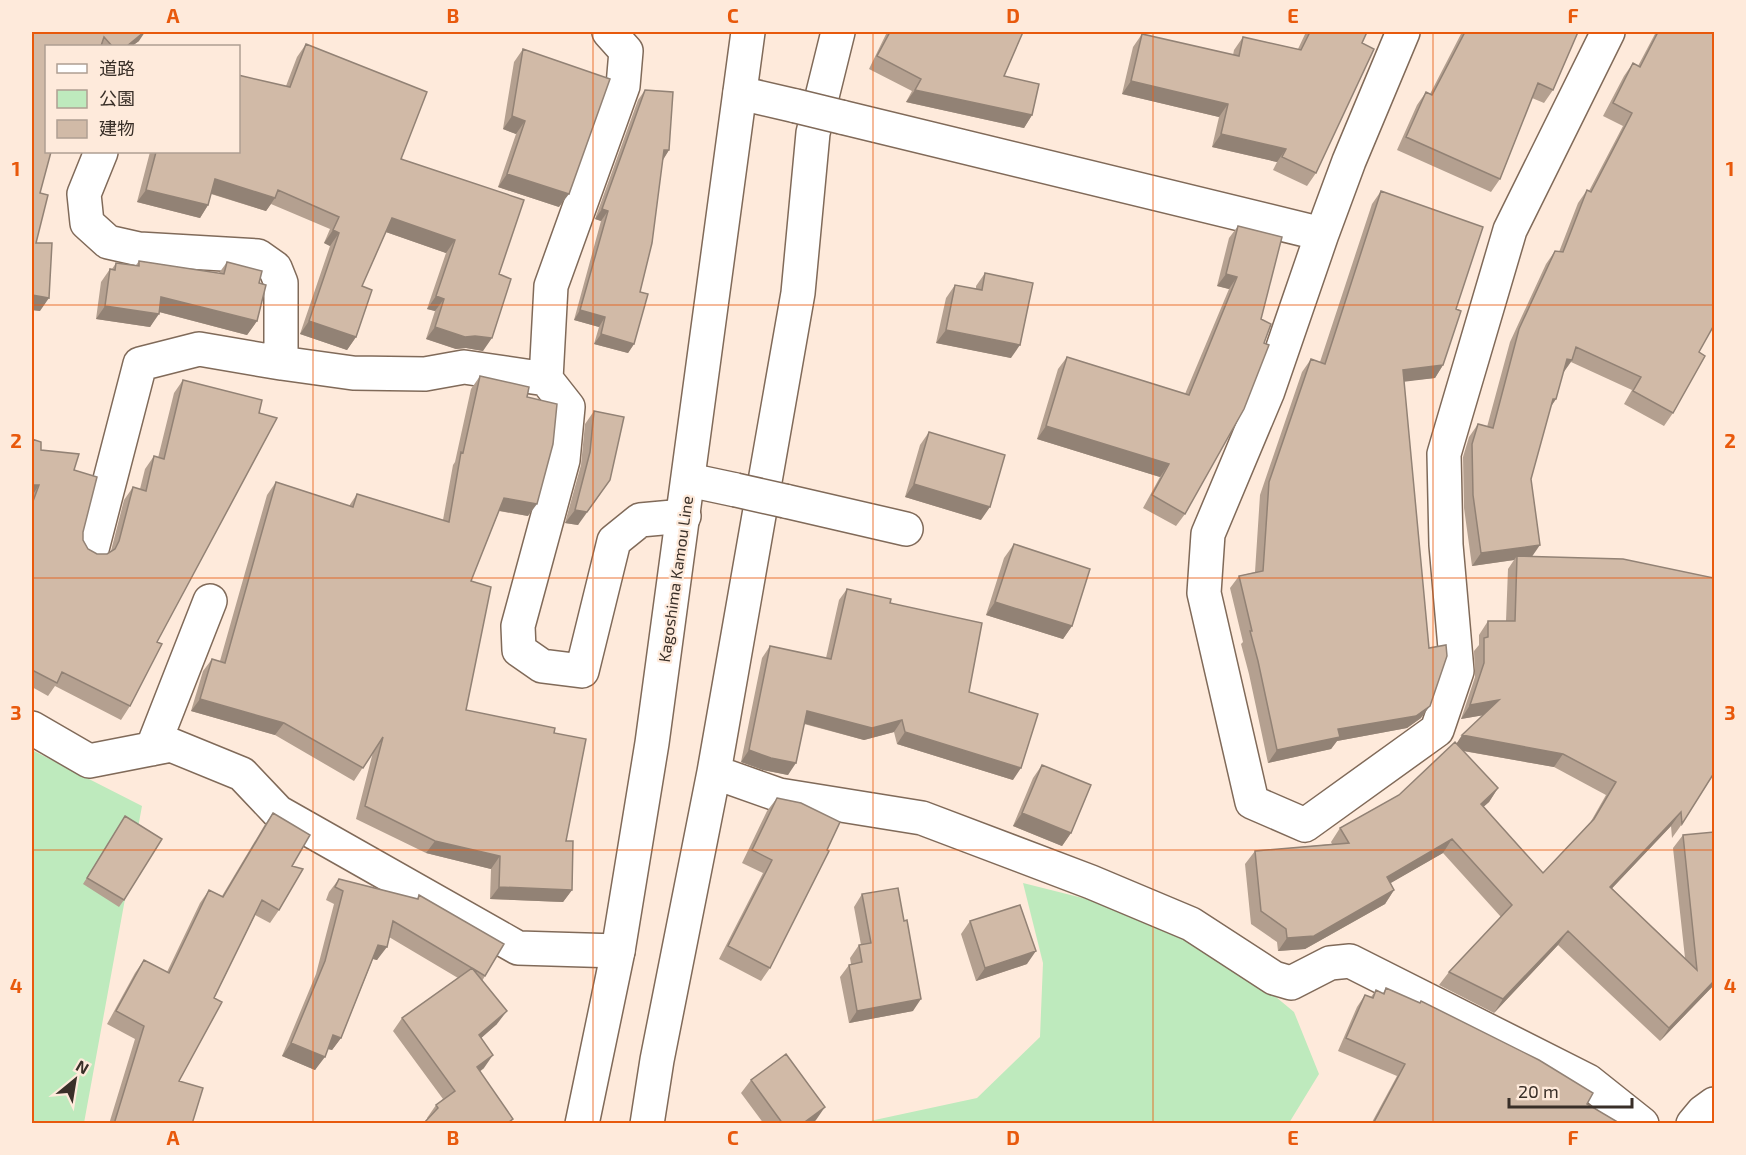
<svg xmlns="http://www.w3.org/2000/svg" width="1746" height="1155" font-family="'Exo 2','Noto Sans JP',sans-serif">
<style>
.green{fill:#beeabd}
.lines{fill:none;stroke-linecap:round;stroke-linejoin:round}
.street-casing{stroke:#806a59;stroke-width:36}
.primary-casing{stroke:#806a59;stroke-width:36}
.street{stroke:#fff;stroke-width:33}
.primary{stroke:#fff;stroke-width:33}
.street-bridge-casing{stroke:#806a59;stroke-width:36;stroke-linecap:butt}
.street-bridge{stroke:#fff;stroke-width:33}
.wall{fill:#b4a090;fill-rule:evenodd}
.shaded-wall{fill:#928275}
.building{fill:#d1baa7;stroke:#928275;stroke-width:1.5}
.grid{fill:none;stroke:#e8590c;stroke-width:1.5;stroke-opacity:0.55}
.labels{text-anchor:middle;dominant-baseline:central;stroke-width:4.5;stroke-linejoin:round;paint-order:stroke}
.street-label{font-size:16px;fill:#392f28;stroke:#feeadb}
.neatline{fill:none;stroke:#e8590c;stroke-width:2}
.grid-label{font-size:20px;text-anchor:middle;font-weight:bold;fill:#e8590c}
</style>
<rect width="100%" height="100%" fill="#feeadb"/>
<path class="green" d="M32,750L142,806L84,1123H32Z
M1023,883L1190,925L1294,1012L1319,1074L1289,1123L856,1124L977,1098L1040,1037L1043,963Z"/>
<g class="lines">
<g class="street-casing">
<path id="street" d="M609,32L626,51L623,86L551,286L546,379L568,407L563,460L518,626L519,650L542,666L582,671L614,541L640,520L684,516
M1403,32L1349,161L1322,234L1268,391L1208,534L1204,593L1252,802L1305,825L1437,730L1457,671L1446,545L1444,454L1510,230L1608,32
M740,93L796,106
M841,117L1322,234
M101,152L84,194L87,223L108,242L139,249L258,256L275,268L281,283V363L353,373L425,374L464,367L546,379
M689,480L736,490
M785,501L906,529
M92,549L140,364L199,349L281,363
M32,728L89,761L171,745L242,774L278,812L518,948L618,951
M152,749L210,601
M714,772L779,795L922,818L1091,882L1191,924L1274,978L1291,983L1330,963L1350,961L1588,1081L1642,1124
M647,1124L657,1060L714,772L798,293L813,133L838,32
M1693,1124L1703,1112L1714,1104"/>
</g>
<g class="primary-casing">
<path id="primary" d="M582,1124L618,951L652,743L748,32"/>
</g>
<use href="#street" class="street"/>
<use href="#primary" class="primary"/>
<g class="street-bridge-casing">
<path id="street-bridge" d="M796,106L841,117
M736,490L785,501"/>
</g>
<use href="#street-bridge" class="street-bridge"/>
</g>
<path class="wall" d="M32,32L139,41L132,46H46L40,193L36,243L40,311L32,310Z
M887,32H1023L1004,76L1032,115L1024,128L906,102L912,91L869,69Z
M1306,32H1367L1362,43L1316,173L1307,186L1273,170L1277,162L1212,147L1219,117L1122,94L1133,47L1142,34L1233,55L1234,50L1243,37L1298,49Z
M1462,32H1578L1553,90L1544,103L1532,98L1500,179L1491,192L1397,150L1417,105L1426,92L1430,94Z
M1656,32H1714L1699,352L1673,413L1664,426L1624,404L1632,390L1571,362L1563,373L1556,399L1550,408L1531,479L1532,556L1714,578L1682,824L1672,838L1671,826L1612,888L1685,958L1673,848L1683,835L1714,985L1660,1041L1558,945L1494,1013L1439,985L1449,972L1501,917L1443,853L1390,883L1394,890L1385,904L1305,949L1278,951L1277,942L1251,924L1245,864L1255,851L1332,844L1331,842L1340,828L1399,795L1456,744L1484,715L1461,719L1475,677L1474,651L1479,645V635L1488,621H1506L1508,569L1514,560L1472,566L1464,508L1463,457L1469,437L1478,424L1487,427L1510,342L1546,264L1555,251L1559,252L1578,203L1587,190L1589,191L1623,126L1603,116L1624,76L1633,63L1638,66ZM1463,751L1554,767L1606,795L1590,823L1543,873L1483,807L1489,802L1498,788Z
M306,44L499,274L483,351L466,348L456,349L426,339L435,311L427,309L446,253L386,232L362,286L356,337L347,350L300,334L330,246L324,243L330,229L271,204L266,211L211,194L208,205L200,218L137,202L150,152H238L286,86L297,57Z
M523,49L559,207L498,187L516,134L503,129L514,62Z
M645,90L669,150L663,159L640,292L634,344L628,353L594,344L599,327L574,320L601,221L595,219L638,100Z
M1381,191L1456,309L1443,365L1435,378L1404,381L1421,718L1407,728L1337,741L1331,749L1268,763L1249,674L1241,644L1243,642L1230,588L1239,576L1255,572L1260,495L1302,372L1311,359L1320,362L1372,204Z
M1238,226L1282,237L1185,514L1176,526L1143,508L1160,477L1037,439L1058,369L1067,357L1185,394L1229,289L1217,286L1229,238Z
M139,261L219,273L227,262L259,283L257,321L247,335L159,312L150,327L96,319L101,282L110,269H112L116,263L136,265Z
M985,273L1011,358L936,343L946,298L955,285L976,289V286Z
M480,376L527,397L528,516L499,511L471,581L466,710L554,733L572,890L563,902L490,899L491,869L426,853L356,819L373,752L354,781L275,735L191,711L203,671L212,659L220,661L267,495L276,482L349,506L357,494L443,520L453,465L455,462L471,389Z
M183,380L157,642L130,706L121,720L55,686L48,696L32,687V439L41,450L74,470L83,532V540L88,549L97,554H107L111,551L124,500L133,487L140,489L145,469L154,456L158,458L174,393Z
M594,411L624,417L578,525L565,523L581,465L585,424Z
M929,432L981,520L905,497L920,445Z
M1014,544L1072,626L1063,639L986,615L1004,558Z
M847,589L890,603L969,692L1013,780L897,744L894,732L864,740L804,724L788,775L763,770L741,762L762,658L770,646L826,658L839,600Z
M1042,765L1071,833L1062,846L1013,826L1033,778Z
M777,798L770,968L761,981L719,959L763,873L742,863L767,811Z
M273,813L292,866L279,910L270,923L255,915L214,998L179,1081L192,1124H109L135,1039L107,1024L135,973L144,960L167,972L200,903L209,890L222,896L264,826Z
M125,816L124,900L119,907L83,884Z
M339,879L417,899L419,895L485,976L482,981L497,1024L481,1038L484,1068L427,1119V1118L436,1105L443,1099L393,1031L402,1018L458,978L389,937L377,960L373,959L341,1038L332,1050L328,1049L315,1070L282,1056L316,974L334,904L326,900L329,892Z
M862,894L913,1011L849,1023L840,977L849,965L851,964L850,958L859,945H861L854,907Z
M970,921L1027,964L976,981L961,934Z
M1386,988L1587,1104L1621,1124H1371L1397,1076L1338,1051L1357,1007L1365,995L1371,997L1376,990L1383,993Z
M751,1080L816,1120L811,1124H764L741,1093Z"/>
<path class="shaded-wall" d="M144,32H145L139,41L132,46H127Z
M1131,81L1228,104L1219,117L1122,94Z
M915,90L1032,115L1024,128L906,102Z
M512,116L525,121L516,134L503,129Z
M1221,134L1286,149L1277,162L1212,147Z
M664,150H669L663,160Z
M507,174L569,194L559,207L498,187Z
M215,179L275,198L266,211L206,192Z
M146,190L208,205L200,218L137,202Z
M602,209L608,211L601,221L595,219Z
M392,218L455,240L446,253L383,231Z
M333,230L339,233L330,246L324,243Z
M1226,274L1237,277L1229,289L1217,286Z
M32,295L49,298L40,311L32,310Z
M436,296L444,299L435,311L427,309Z
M161,297L257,321L247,335L152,310Z
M105,306L159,314L150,327L96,319Z
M580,310L605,317L599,327L574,320Z
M309,321L356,337L347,350L300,334Z
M435,327L475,336L492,338L483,351L466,348L456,349L426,339Z
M946,330L1020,345L1011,358L936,343Z
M601,334L634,344L628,353L594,344Z
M1567,359L1572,360L1563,373Z
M1443,365L1435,378L1394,383L1403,370Z
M1553,399H1556L1547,412Z
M1046,426L1169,464L1160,477L1037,439Z
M914,484L990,507L981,520L905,497Z
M32,485H39L32,496Z
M601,493L578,525L565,523L575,510Z
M504,498L537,504L528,516L495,510Z
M1540,545L1531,558L1517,556L1514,560L1472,566L1481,553Z
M995,602L1072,626L1063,639L986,615Z
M200,699L284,723L275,735L191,711Z
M1499,700L1490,714L1461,719L1470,705Z
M1430,706L1421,718L1407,728L1337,741L1331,749L1268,763L1277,750L1338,729Z
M807,711L902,720L894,732L864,740L799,722Z
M905,732L1021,768L1013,780L897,744Z
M1462,735L1563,754L1554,767L1453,749Z
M749,750L796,763L788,775L763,770L741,762Z
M1498,788L1489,802L1471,818L1481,804Z
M1681,812L1671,826L1601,900L1610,887Z
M1022,813L1071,833L1062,846L1013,826Z
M1452,839L1443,853L1377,891L1387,877Z
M435,841L500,856L491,869L426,853Z
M499,887L572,890L563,902L490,899Z
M1394,890L1385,904L1305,949L1278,951L1287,938Z
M1568,931L1558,945L1494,1013L1503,999Z
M378,945L387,947L377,960L369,958Z
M1036,951L1027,964L976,981L985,968Z
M1714,981V985L1660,1041L1669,1028Z
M921,999L913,1011L849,1023L857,1011Z
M507,1011L497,1024L470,1048L479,1035Z
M333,1035L341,1038L332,1050L324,1048Z
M291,1043L325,1057L315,1070L282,1056Z
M493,1055L484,1068L468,1080L477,1067Z
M825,1107L816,1120L811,1124H802Z"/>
<path class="building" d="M32,32H144L127,46H112L104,37L101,46H46V152H51L40,193L48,195L36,243H52L49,298L32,295Z
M890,32H1023L1004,76L1039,84L1032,115L915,90L921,79L877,56Z
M1310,32H1367L1362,43L1374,49L1316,173L1282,157L1286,149L1221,134L1228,104L1131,81L1142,34L1239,56L1243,37L1301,50Z
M1465,32H1578L1553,90L1538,83L1500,179L1406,137L1426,92L1432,95Z
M1658,32H1714V325L1699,352L1705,356L1673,413L1633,391L1641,377L1576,347L1572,360L1567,359L1556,399H1553L1531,479L1540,545L1481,553L1473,495L1472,444L1478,424L1493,428L1519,329L1555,251L1563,252L1587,190L1591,192L1632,113L1613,103L1633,63L1640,67Z
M306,44L427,92L401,159L524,200L499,274L511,279L492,338L475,336L465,337L435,327L444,299L436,296L455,240L392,218L362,286L372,290L356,337L309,321L339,233L333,230L339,217L278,190L275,198L215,179L208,205L146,190L156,152H238V75L290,87Z
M523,49L610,79L569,194L507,174L525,121L512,116Z
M645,90L673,92L669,150H664L652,243L640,292L648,294L634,344L601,334L605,317L580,310L608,211L602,209Z
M1381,191L1483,227L1456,309L1461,311L1443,365L1403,370L1429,648L1446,645L1447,656L1430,706L1416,716L1338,729L1340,737L1277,750L1258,661L1250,631H1252L1239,576L1263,571L1269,482L1311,359L1325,364Z
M1238,226L1282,237L1261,319L1271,324L1264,343L1269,345L1244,409L1185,514L1152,495L1169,464L1046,426L1067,357L1189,395L1237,277L1226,274Z
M139,261L224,274L227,262L262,271L259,283L266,285L257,321L161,297L159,314L105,306L110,269L115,270L116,263L139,266Z
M985,273L1033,283L1020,345L946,330L955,285L982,290Z
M480,376L529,387L527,397L557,404L553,444L537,504L504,498L471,581L491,587L466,710L555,728L554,733L586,739L566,841H573L572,890L499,887L500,856L435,841L365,806L383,737L363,768L284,723L200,699L212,659L225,663L276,482L353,507L357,494L449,522L461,452L463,453Z
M183,380L262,400L259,413L277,418L157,642L162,644L130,706L62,672L57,683L32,670V504L39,485H32V439L41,442V450L79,454L74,470L97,477L83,532V540L88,549L97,554H107L115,549L119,541L133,487L146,491L154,456L164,459Z
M594,411L624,417L610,480L587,512L575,510L590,452Z
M929,432L1005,455L990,507L914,484Z
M1014,544L1090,569L1072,626L995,602Z
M1517,556L1623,559L1714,578V773L1682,824L1681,812L1610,887L1697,970L1683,835L1714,832V981L1669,1028L1568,931L1503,999L1449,972L1512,905L1452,839L1387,877L1394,890L1314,936L1287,938L1286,929L1261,911L1255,851L1349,843L1340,828L1399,795L1455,742L1498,788L1481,804L1543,873L1594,819L1616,782L1563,754L1462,735L1499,700L1470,705L1484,663V638L1488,637V621H1515Z
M847,589L891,599L890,603L982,623L969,692L1038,714L1021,768L905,732L902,720L872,728L807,711L796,763L771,758L749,750L770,646L831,659Z
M1042,765L1091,785L1071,833L1022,813Z
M777,798L801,803L840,822L827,850L829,851L770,968L728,946L772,860L752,850Z
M273,813L310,835L292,866L303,869L279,910L262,900L214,998L222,1002L179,1081L203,1088L192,1124H114L144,1026L116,1011L144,960L169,973L209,890L223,897Z
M125,816L162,839L124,900L87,878Z
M339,879L418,899L419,895L504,944L485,976L472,968L507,1011L479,1035L493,1055L477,1067L513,1119L506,1124H423L438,1108L436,1105L455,1091L402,1018L472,968L393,921L387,947L378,945L341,1038L333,1035L325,1057L291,1043L325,961L343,891L335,887Z
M898,888L904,921L907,920L921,999L857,1011L849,965L862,962L859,945L871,943L862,894Z
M1020,905L1036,951L985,968L970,921Z
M1386,988L1420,1003L1421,1001L1539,1060L1593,1093L1587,1104L1621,1124H1373L1405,1064L1346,1038L1365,995L1373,998L1376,990L1384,994Z
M786,1054L825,1107L802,1124H783L751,1080Z"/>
<path class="grid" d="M313,32V1124M593,32V1124M873,32V1124M1153,32V1124M1433,32V1124M32,305H1714M32,578H1714M32,850H1714"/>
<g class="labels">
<g class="street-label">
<text transform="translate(675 579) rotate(-82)">Kagoshima Kamou Line</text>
</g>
</g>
<rect width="1746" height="1155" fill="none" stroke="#feeadb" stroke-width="66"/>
<rect x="45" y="45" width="195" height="108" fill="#feeadb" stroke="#af9f93" stroke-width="1.5"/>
<rect x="57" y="64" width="30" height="9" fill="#ffffff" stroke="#af9f93" stroke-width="1.5"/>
<text x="99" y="75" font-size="18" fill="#392f28">道路</text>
<rect x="57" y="90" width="30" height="18" fill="#beeabd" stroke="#af9f93" stroke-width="1.5"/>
<text x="99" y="105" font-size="18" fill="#392f28">公園</text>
<rect x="57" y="120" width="30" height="18" fill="#d1baa7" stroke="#af9f93" stroke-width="1.5"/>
<text x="99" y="135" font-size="18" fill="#392f28">建物</text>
<g transform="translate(75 1080) rotate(30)" stroke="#feeadb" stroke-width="4.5" paint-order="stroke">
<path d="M0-4.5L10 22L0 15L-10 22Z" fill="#392f28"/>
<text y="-9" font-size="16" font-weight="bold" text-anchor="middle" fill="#392f28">N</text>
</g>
<path d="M1509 1098v9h123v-9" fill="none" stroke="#392f28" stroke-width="3"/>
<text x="1518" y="1098" font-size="18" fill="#392f28" stroke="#feeadb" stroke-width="4.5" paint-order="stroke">20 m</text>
<rect x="33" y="33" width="1680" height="1089" class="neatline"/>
<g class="grid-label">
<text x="173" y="23">A</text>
<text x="453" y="23">B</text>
<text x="733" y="23">C</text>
<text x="1013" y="23">D</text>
<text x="1293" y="23">E</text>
<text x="1573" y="23">F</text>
<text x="16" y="176">1</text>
<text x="1730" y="176">1</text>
<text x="16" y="448">2</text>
<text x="1730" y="448">2</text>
<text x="16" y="720">3</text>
<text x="1730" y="720">3</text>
<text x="16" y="993">4</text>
<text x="1730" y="993">4</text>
<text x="173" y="1145">A</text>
<text x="453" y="1145">B</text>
<text x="733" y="1145">C</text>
<text x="1013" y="1145">D</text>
<text x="1293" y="1145">E</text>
<text x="1573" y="1145">F</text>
</g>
</svg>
